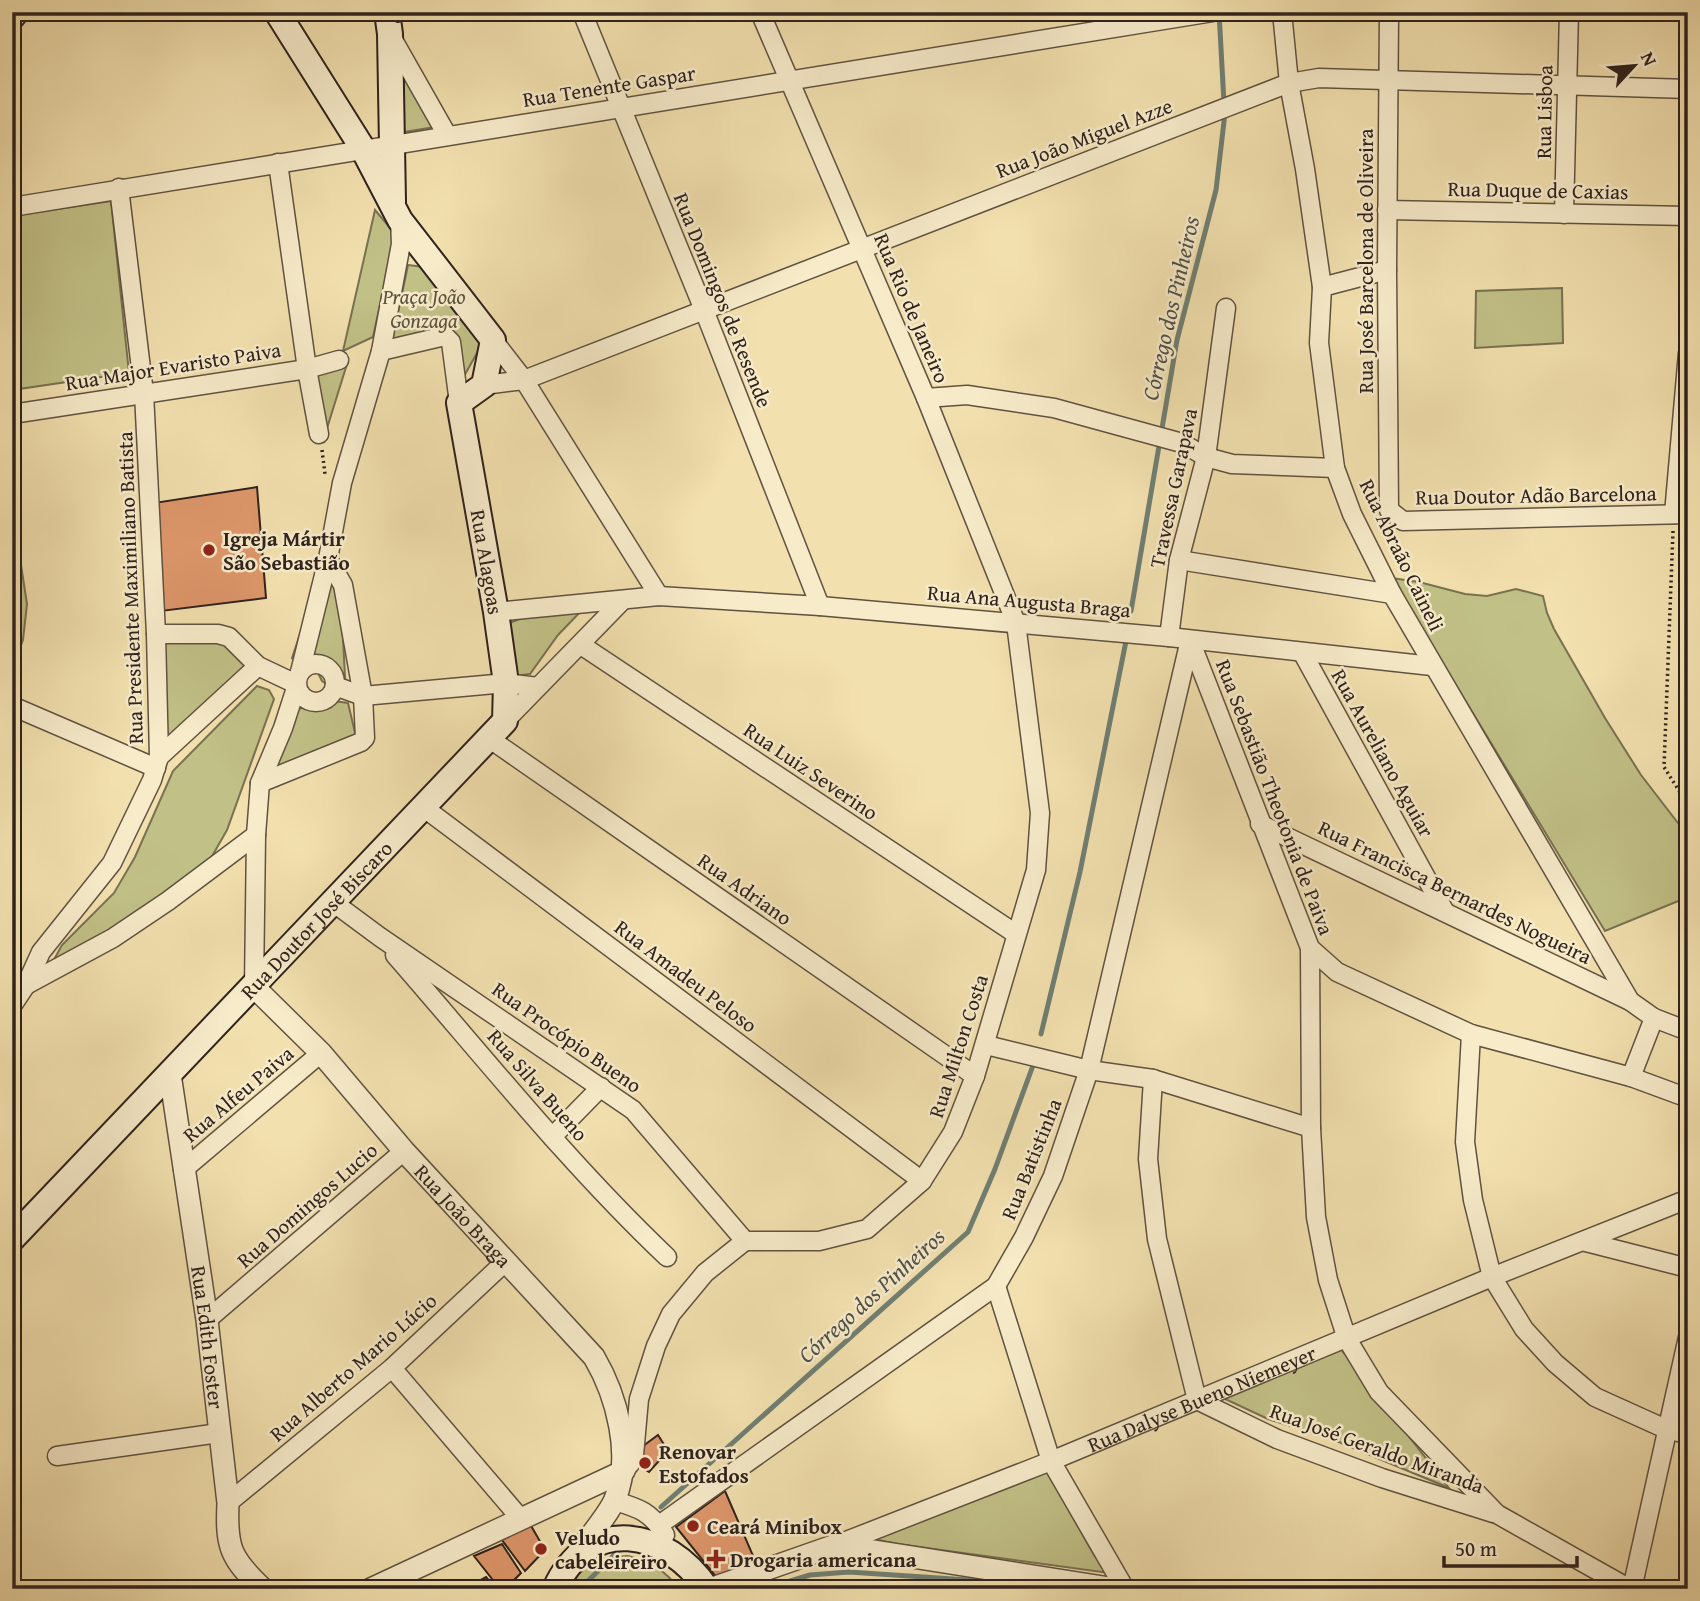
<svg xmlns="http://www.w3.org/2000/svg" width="1700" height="1601" font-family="'Gentium Book Plus',serif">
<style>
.green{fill:#c1c086;stroke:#787152;stroke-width:2}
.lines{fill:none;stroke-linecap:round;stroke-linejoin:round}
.stream{stroke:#707f73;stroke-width:5}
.building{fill:#dd966a;stroke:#2f221d;stroke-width:2}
.minor-casing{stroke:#605241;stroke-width:21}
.tertiary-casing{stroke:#605241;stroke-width:24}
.secondary-casing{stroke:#2f221d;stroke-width:28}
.path{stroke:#2f221d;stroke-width:3.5;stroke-dasharray:2 3.5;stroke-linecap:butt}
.minor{stroke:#f7ebca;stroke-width:18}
.tertiary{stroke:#f7ebca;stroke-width:21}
.secondary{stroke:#f7ebca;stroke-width:24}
.rail-casing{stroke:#2f221d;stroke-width:8}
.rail{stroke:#f7ebca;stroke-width:5;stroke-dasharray:16;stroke-linecap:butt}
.poi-dot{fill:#8f2418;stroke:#f7ebca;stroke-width:2.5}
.labels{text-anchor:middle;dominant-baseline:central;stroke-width:5;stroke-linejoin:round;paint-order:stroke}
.street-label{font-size:21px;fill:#2f221d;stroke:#f7ebca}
.park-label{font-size:21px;font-style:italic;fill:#5b513c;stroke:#f7ebca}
.poi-label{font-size:21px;font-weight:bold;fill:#2f221d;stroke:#f7ebca;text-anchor:start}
.water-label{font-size:23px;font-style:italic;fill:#4f5048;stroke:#f7ebca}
</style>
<rect width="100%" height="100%" fill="#f2e0ae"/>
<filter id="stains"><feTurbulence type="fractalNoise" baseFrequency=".00286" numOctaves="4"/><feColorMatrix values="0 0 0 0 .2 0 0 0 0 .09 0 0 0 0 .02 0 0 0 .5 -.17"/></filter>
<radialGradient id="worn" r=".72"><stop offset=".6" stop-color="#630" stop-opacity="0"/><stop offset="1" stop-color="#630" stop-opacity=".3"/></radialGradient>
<path class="green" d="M404,49L435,127L404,132Z
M111,201L129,373L12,390V216Z
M375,210L391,229L394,240L373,337L343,351Z
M408,265L424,267L482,344L463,378L453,326L392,341Z
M1562,288L1563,343L1475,348L1476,291Z
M347,364L324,438L311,369Z
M12,506L27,604L23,640L12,669Z
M323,565L336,582L343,638L346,696L322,681L314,665L292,658Z
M1391,578L1419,582L1465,594L1487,596L1516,589L1543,596L1547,613L1554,629L1605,718L1641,775L1688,836V897L1605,931Z
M584,608L558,635L530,674L514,676L505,625L522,618Z
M160,638H218L251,667L164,748Z
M257,686L269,690L274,699L227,830L211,858L158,902L50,967L62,945L114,893L135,857L173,771Z
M319,699L348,703L357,741L261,772L295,711Z
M1340,1348L1449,1488L1327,1437L1268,1419L1223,1398Z
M1047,1471L1094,1555L1109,1573L897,1544L869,1538Z
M628,1556C651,1562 665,1570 679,1589H566C579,1564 602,1557 628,1556Z"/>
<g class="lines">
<path class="stream" d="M1219,12L1224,103
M1131,611L1177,340L1216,190L1225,113
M1041,1034L1080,872L1127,636
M661,1507L968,1232L995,1169L1035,1060
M580,1589L621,1548
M764,1589L810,1575L849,1572L983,1581L1035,1589"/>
</g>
<path class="building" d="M257,487L266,598L161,611L154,503Z
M1686,618H1688V711H1681Z
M658,1435L668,1451L649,1472L637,1464L643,1446Z
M725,1491L754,1558L717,1578L676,1527Z
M530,1524L545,1550L525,1571L502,1540Z
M502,1544L521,1573L505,1589H500L474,1556Z
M486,1577L496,1589H479L475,1583Z"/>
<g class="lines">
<g class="minor-casing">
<g id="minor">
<path d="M582,12L704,310L820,606"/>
<path d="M1282,12L1289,83L1305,169L1322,287L1319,343L1335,468L1352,514L1392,594L1630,1001L1654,1018L1688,1031"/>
<path d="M1389,12L1387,270L1389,510L1403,521L1688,514"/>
<path d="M392,38L447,135"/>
<path d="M278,163L307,369L319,434"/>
<path d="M12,207L1213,12"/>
<path d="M1387,210L1688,216"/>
<path d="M1564,214L1569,12"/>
<path d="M1322,287L1387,270"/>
<path d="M493,340L524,380L659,596"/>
<path d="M381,351L445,336L451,342L459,403"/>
<path d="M484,385L524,380L1289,83L1319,78L1688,89"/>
<path d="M926,398L967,395L1054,408L1182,443L1206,457L1232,464L1335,468"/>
<path d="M12,414L307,369L339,360"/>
<path d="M1674,514L1688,353"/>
<path d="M1179,560L1392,594"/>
<path d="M496,612L659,596L820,606L1169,637L1432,666"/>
<path d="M156,634H218L229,637L258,666L296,684"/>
<path d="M1169,637L1179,560L1206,457L1226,308"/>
<path d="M1190,640L1310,948L1311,1128L1316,1217L1328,1280L1347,1339L1379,1392L1497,1514L1630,1589"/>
<path d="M581,645L1016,934"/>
<path d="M1302,652L1445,912"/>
<circle cx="316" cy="683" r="19"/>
<path d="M300,672L328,559L342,483L381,351L401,244L400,220"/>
<path d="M335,686L363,696L506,683L538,687"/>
<path d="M12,706L156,768"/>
<path d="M505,721L621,602"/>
<path d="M490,739L975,1076"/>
<path d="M159,757L258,666"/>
<path d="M260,783L361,742L365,738L363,696L343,585L328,559"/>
<path d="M423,807L922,1181"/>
<path d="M1260,824L1630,1001"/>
<path d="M334,903L380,937L633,1110L745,1241"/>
<path d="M1310,948L1337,972L1471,1034L1631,1077L1688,1098"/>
<path d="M395,955C484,1057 569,1164 667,1257"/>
<path d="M26,985L113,938L168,901L256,835"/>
<path d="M254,987L256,835L260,783L283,728L296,688"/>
<path d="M12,1006L26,985L41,952L112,863L152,780L159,757L156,634L144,393L119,188"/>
<path d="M1471,1034L1465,1142L1473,1200L1492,1277L1524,1329L1555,1363L1595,1397L1668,1430L1688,1434"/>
<path d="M986,1045L1089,1070L1153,1079L1311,1128"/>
<path d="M1631,1077L1654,1018"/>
<path d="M1153,1079L1148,1159L1157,1239L1197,1400L1277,1439L1382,1478L1493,1513"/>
<path d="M552,1137L601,1087"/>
<path d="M183,1170L321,1053"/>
<path d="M1586,1242L1688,1268"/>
<path d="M996,1286L1051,1461L1125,1589"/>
<path d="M207,1320L404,1151"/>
<path d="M392,1368L521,1519"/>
<path d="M57,1456L219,1433"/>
<path d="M624,1471L630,1464L634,1455L639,1399L656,1346L671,1314L705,1273L745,1241H819L867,1229L922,1181L953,1132L975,1076L1036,870L1040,813L1016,623L926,398L760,12"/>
<path d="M615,1501C639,1508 651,1512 665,1535"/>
<path d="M228,1503L392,1368L505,1262"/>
<path d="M659,1525L996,1286L1024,1237L1053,1176L1089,1070L1190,640"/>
<path id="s1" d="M836,1545L1051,1461L1492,1277L1688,1199"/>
<path d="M1632,1589L1688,1337"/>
</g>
</g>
<g class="tertiary-casing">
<g id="tertiary">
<path id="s2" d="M254,987L321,1053L404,1151L594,1357C617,1396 633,1456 615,1499C610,1513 585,1542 575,1557"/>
<path id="s3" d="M170,1074L207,1320L228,1503C226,1547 230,1558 263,1589"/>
<path d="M371,1589L624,1471"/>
<path d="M710,1589L836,1545L1116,1589"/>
</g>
</g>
<g class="secondary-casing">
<g id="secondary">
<path d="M387,12L390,34L393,202"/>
<path d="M12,17L16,12"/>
<path id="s4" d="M12,1239L505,721L506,683L496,612L459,403L484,385L493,340L400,220L363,149L277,12"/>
<path d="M555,1589C588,1514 667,1529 707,1589"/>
</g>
</g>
<path class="path" d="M322,450L325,474
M1673,531L1664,767L1688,805"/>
<use href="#minor" class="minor"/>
<use href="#tertiary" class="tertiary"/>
<use href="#secondary" class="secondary"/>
<g class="rail-casing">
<path id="rail" d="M397,12L398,19"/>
</g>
<use href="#rail" class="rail"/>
</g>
<g class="poi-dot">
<circle cx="209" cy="550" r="7"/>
<circle cx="645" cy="1463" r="7"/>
<circle cx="693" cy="1526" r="7"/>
<circle cx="541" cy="1549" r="7"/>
<path d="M712.5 1548.5h7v7h7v7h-7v7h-7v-7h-7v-7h7z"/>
</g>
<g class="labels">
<g class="street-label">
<text transform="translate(609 86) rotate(-9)">Rua Tenente Gaspar</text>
<text transform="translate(1544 112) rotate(-89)">Rua Lisboa</text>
<text transform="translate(1084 138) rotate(-21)">Rua João Miguel Azze</text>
<text transform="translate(1538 190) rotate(1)">Rua Duque de Caxias</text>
<text transform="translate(1365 261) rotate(-90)">Rua José Barcelona de Oliveira</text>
<text transform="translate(723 300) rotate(68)">Rua Domingos de Resende</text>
<text transform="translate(912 308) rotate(67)">Rua Rio de Janeiro</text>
<text transform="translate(173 366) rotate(-9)">Rua Major Evaristo Paiva</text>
<text transform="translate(1173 488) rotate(-78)">Travessa Garapava</text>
<text transform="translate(1536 495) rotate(-1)">Rua Doutor Adão Barcelona</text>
<text transform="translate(1402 555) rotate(64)">Rua Abraão Caineli</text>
<text transform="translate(487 562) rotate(80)">Rua Alagoas</text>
<text transform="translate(130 588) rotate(-92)">Rua Presidente Maximiliano Batista</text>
<text transform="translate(1029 601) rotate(5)">Rua Ana Augusta Braga</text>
<text transform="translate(1383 753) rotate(61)">Rua Aureliano Aguiar</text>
<text transform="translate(811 771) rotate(34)">Rua Luiz Severino</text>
<text transform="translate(1275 797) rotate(69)">Rua Sebastião Theotonia de Paiva</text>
<text transform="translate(745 889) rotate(35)">Rua Adriano</text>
<text transform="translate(1455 892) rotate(26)">Rua Francisca Bernardes Nogueira</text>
<text stroke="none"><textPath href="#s4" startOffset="441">Rua Doutor José Biscaro</textPath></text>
<text transform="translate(686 976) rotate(37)">Rua Amadeu Peloso</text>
<text transform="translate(567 1037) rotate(35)">Rua Procópio Bueno</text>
<text transform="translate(958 1046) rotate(-72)">Rua Milton Costa</text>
<text transform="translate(538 1085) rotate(49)">Rua Silva Bueno</text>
<text transform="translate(238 1094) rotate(-40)">Rua Alfeu Paiva</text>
<text transform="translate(1031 1159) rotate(-68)">Rua Batistinha</text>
<text transform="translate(307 1205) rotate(-41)">Rua Domingos Lucio</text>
<text stroke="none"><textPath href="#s2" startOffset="310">Rua João Braga</textPath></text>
<text stroke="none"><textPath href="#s3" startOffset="266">Rua Edith Foster</textPath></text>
<text transform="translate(353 1367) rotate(-41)">Rua Alberto Mario Lúcio</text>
<text stroke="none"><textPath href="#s1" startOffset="394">Rua Dalyse Bueno Niemeyer</textPath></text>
<text transform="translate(1377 1448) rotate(20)">Rua José Geraldo Miranda</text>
</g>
<g class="park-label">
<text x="424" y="296">Praça João<tspan x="424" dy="24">Gonzaga</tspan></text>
</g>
<g class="poi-label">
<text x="223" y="538">Igreja Mártir<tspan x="223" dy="24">São Sebastião</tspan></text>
<text x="659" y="1451">Renovar<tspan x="659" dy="24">Estofados</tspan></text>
<text x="707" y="1526">Ceará Minibox</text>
<text x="555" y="1537">Veludo<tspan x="555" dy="24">cabeleireiro</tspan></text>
<text x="730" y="1559">Drogaria americana</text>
</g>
<g class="water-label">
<text transform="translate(1170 308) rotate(-77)">Córrego dos Pinheiros</text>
<text transform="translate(871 1295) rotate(-42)">Córrego dos Pinheiros</text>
</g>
</g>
<rect width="1700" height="1601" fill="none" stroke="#f2e0ae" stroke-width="42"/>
<rect x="14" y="14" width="1672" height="1573" fill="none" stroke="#2f221d" stroke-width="3.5"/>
<rect x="21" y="21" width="1658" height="1559" fill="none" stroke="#2f221d" stroke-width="2"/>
<g transform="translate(1634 66) rotate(64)" stroke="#f7ebca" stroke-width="5" paint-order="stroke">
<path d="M0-5L12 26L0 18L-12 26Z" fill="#2f221d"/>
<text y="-10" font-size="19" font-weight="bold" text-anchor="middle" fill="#2f221d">N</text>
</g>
<path d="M1444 1556v10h133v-10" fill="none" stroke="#2f221d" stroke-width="3.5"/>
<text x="1455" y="1556" font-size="21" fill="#2f221d" stroke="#f7ebca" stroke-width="5" paint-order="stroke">50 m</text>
<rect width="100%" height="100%" filter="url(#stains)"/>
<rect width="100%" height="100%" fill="url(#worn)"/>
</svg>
